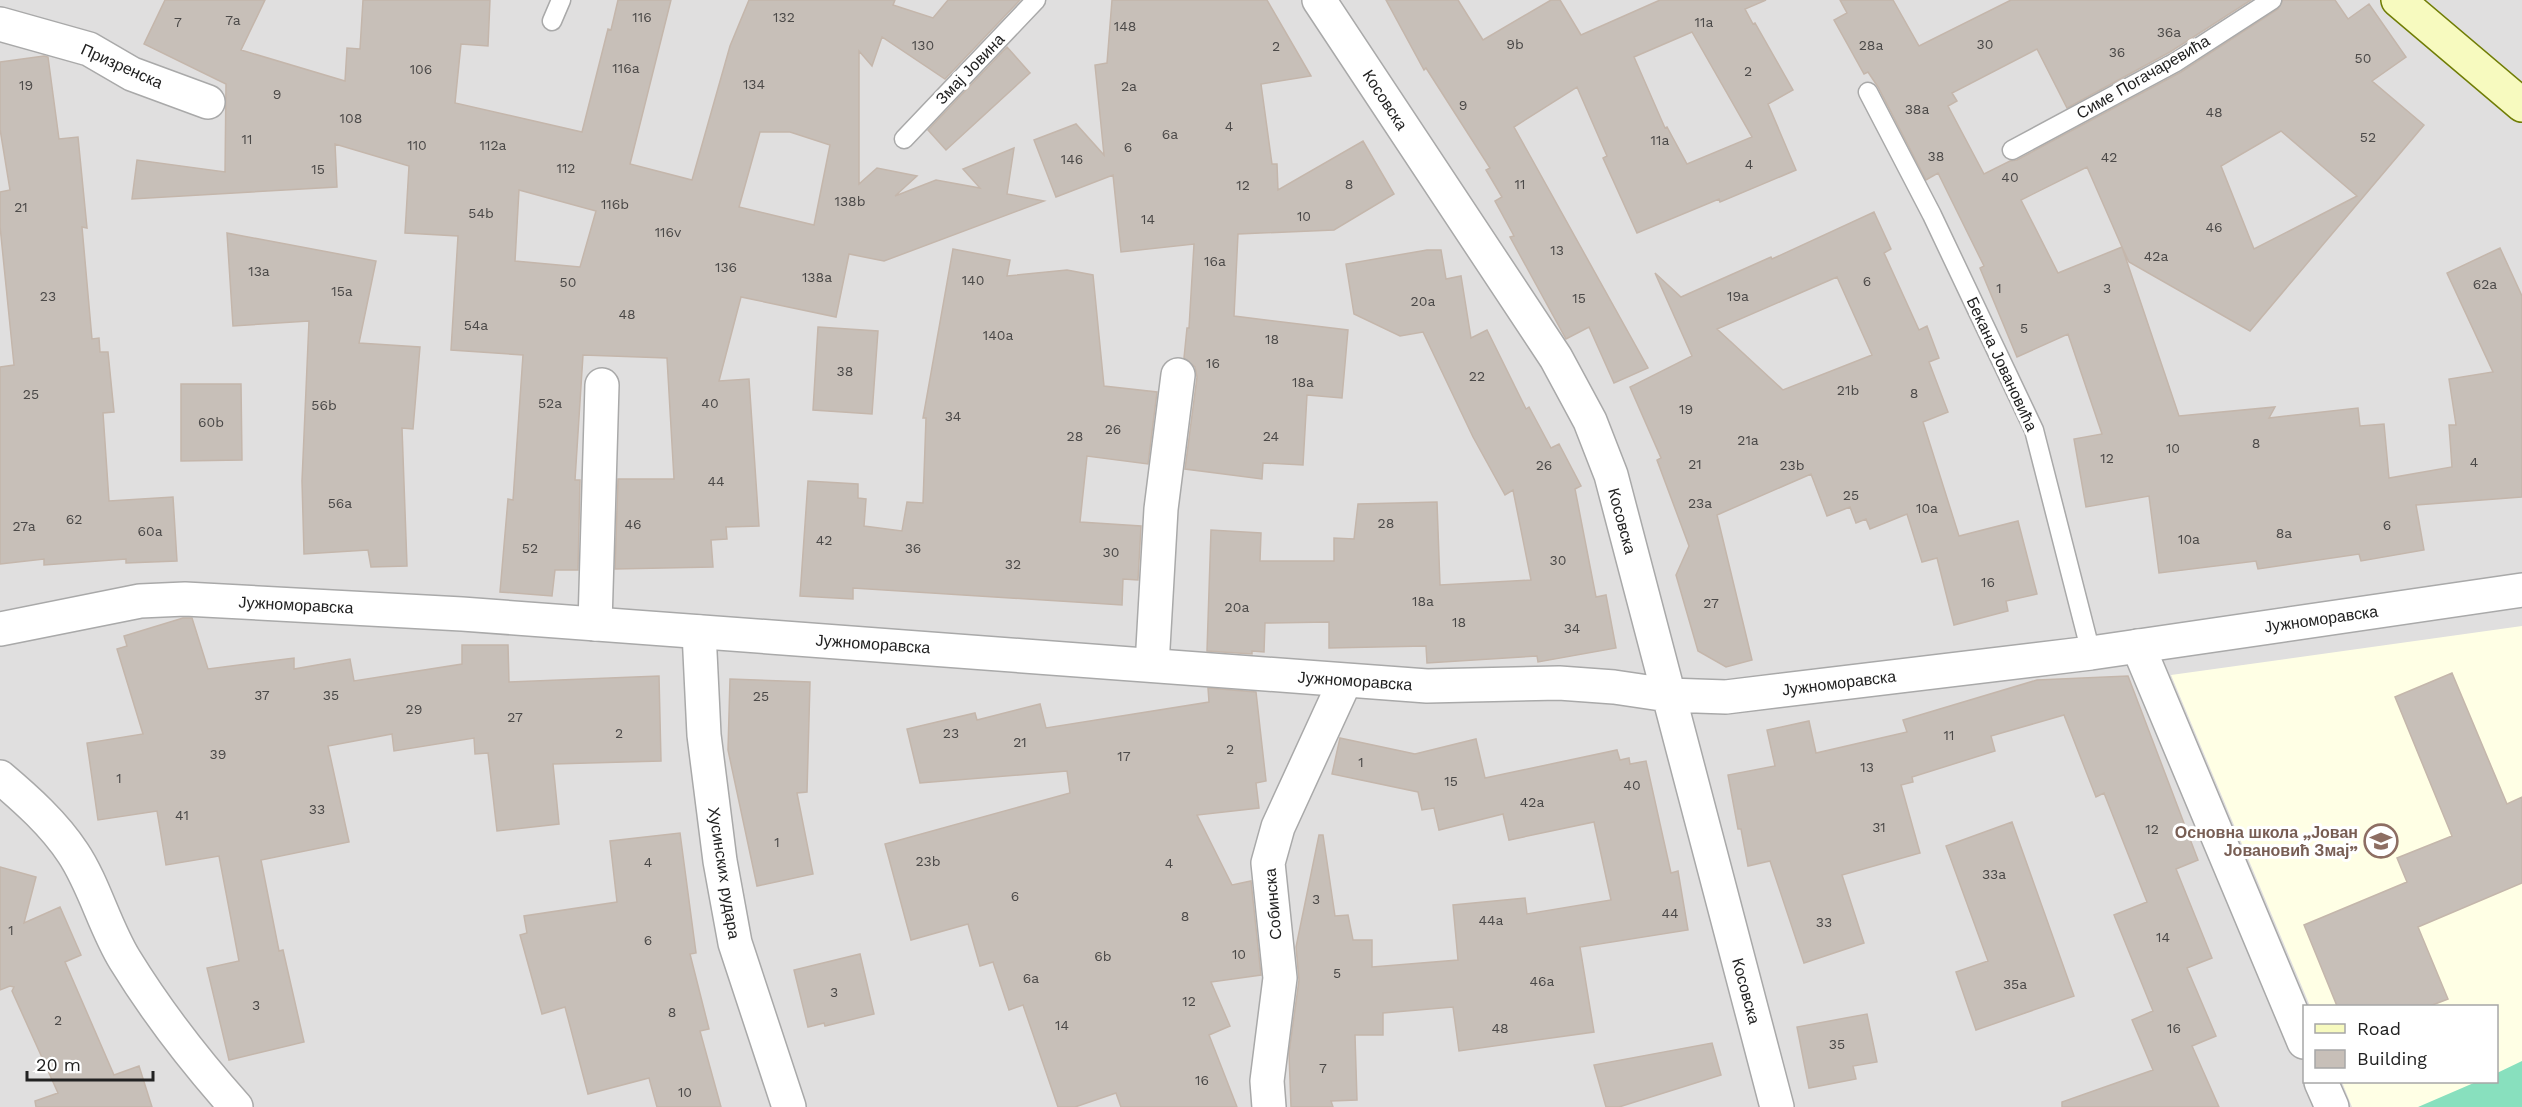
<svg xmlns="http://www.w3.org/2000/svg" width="2522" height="1107" font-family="'Work Sans',sans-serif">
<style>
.residential{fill:#e0dfdf;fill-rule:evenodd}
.education{fill:#ffffe5}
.pitch{fill:#88e0be}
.building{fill:#c7bfb8;stroke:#c4b6ab;stroke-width:1.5;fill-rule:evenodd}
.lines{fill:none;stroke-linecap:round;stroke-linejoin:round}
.service-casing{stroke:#a9a9a9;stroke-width:21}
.minor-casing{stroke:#a9a9a9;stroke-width:36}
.tertiary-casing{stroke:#a9a9a9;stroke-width:36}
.secondary-casing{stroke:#707d05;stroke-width:36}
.service{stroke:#fff;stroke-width:18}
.minor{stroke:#fff;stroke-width:33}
.tertiary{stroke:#fff;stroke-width:33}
.secondary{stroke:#f7fabf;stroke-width:33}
.labels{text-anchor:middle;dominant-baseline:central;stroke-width:6;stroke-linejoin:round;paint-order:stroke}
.number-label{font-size:14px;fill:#4b4948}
.street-label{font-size:16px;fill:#222;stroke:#fff}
.education-label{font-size:16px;font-weight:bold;fill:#785e54;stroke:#fff;text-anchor:end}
</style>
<rect width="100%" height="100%" fill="#f2efe9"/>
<path class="residential" d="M0,0H2522V1107H0ZM2304,1006H2496V1082H2304Z"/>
<path class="education" d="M2522,626V1107H2352L2342,1082H2496V1006H2310L2171,675Z"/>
<path class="pitch" d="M2522,1061V1107H2418L2476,1082H2496L2497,1073Z"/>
<path class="building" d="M165,0H265L241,50L345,81L347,48L360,49L363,0H490L488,46L461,44L455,103L582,132L608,29L611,30L618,0H671L630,164L692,180L730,46L749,0H895L893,5L933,18L948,0H1020L945,79L882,37L872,66L859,51V184L877,168L917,176L895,196L936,180L980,188L963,169L1014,148L1007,194L1044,201L884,261L849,254L836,317L741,297L719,381L749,379L759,526L726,527L727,539L711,540L713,567L615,569L618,479H674L667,358L583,355L575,480H580L578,570H555L552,596L500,592L508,499L513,500L523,355L451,350L458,236L405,233L409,166L335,144L337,187L132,199L137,160L225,172L226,84L144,44ZM760,132H790L830,145L814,225L739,207ZM519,190L596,211L580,267L515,261Z
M1112,0H1267L1311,76L1261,84L1272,164H1277L1278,190L1363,141L1394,194L1334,230L1238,234L1234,316L1348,330L1342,398L1307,395L1303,465L1263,463L1262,479L1185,469L1197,377L1195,367L1184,358L1187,328H1189L1194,244L1121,252L1113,175L1056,197L1034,140L1076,124L1104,155L1095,65L1107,63Z
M1386,0H1458L1483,40L1551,0H1560L1581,35L1660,0H1766L1745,9L1753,24L1755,23L1793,90L1768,104L1796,170L1720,202L1719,199L1637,233L1603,158L1607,156L1577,87L1514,127L1648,368L1614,383L1589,327L1566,339L1510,237L1514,236L1495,201L1502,197L1486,170L1490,168L1426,68L1424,70ZM1692,32L1752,137L1687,164L1667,127L1665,128L1634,57Z
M1840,0H1893L1919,46L2011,0H2251L2170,52L2067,108L2037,49L1952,93L1957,101L1948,106L1984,174L2010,161L2017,160L2181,72L2278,9L2283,0H2335L2348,19L2369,4L2406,57L2372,81L2424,125L2250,331L2129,262L2122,247L2179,416L2275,407L2269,418L2358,408L2360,426L2384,424L2389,478L2452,467L2449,425H2456L2449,379L2493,372L2447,273L2500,248L2522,296V497L2416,505L2424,550L2361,561L2359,554L2258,569L2256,561L2159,573L2149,496L2086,507L2074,439L2102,434L2068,334L2017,357L1980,268L1984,266L1938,173L1926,180L1878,87L1868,72L1864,74L1834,20L1847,13ZM2281,131L2357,196L2254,249L2221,166ZM2087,167L2122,247L2058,273L2021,200Z
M1007,47L1030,73L946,150L928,130Z
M44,56L48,57L59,139L78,137L87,228L82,227L92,339L99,338L100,352H108L114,412L103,413L109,501L173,497L177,561L126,563V559L44,565V559L0,564V367L14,365L0,226V192L10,190L0,129V62Z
M1874,212L1891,249L1884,253L1919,330L1927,326L1939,358L1929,362L1948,412L1923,422L1959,536L2018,521L2037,594L2006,601L2008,611L1954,625L1937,558L1922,562L1907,514L1870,529L1866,519L1856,523L1850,507L1827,516L1811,474L1717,515L1752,660L1726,667L1698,651L1676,575L1689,546L1657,460L1661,458L1630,387L1692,356L1655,273L1681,297L1771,257L1772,259ZM1837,277L1872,355L1783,390L1717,329Z
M227,233L376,261L359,343L420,347L413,429L402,428L407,566L371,567L368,550L304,554L302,481L309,321L233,326Z
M953,249L1010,260L1007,276L1067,270L1093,275L1104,386L1157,392L1148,464L1087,456L1080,522L1141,526L1138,580L1123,579L1122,605L853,588V599L800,596L808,481L858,484V498L866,499L864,526L902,531L907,502L923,503L926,418H923Z
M1427,250H1441L1446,279L1461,276L1471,338L1487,330L1526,409L1529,407L1551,448L1559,444L1581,486L1575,489L1596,597L1606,595L1616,648L1538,662L1537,656L1427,663L1426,646L1329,648V622L1265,623L1264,652L1252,651V654L1207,651L1211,530L1261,533L1260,561H1334V538L1354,539L1358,504L1437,502L1440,585L1531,580L1513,490L1505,495L1473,437L1423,332L1400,336L1354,314L1346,264Z
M818,327L878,331L872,414L813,410Z
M181,384H241L242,460L181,461Z
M183,618H192L208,669L294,658V669L350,659L354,681L462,664V645H508L509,682L659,676L661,761L553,764L559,824L497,831L488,753L475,754L474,738L394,751L392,734L328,746L349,842L261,860L279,951L283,950L304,1042L229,1060L207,968L239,961L219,856L166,865L157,811L98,820L87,743L143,734L117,649L127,646L124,636Z
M2452,673L2507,804L2522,797V883L2418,927L2448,999L2430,1006H2337L2304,925L2407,882L2397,858L2452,836L2395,697Z
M2128,676L2198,860L2176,869L2212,958L2187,968L2216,1036L2192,1046L2219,1107H2062V1102L2153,1070L2132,1020L2153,1011L2114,915L2147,902L2104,793L2096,797L2064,715L1991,736L1995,751L1912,777L1913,782L1901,785L1920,853L1842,875L1864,943L1804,963L1770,861L1748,866L1741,829H1738L1728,775L1775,766L1767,730L1809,721L1816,753L1907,732L1903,720L2037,680Z
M730,679L810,682L807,792L797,793L813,874L757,886L728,750Z
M1208,688L1256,692L1266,781L1256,783L1259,808L1197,815L1232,885L1251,881L1261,975L1211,982L1230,1026L1209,1035L1237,1107H1121L1116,1093L1075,1107H1058L1023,1005L1009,1010L993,962L980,966L968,924L911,940L885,844L1070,793L1067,771L920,783L907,729L975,713L977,720L1040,704L1046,728L1209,702Z
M1340,738L1415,754L1476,739L1485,778L1617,750L1620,760L1629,758L1630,764L1646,761L1671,873L1678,871L1688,930L1580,947L1594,1032L1459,1051L1453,1007L1383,1013V1035H1355L1357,1100L1331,1101L1333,1107H1291L1289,1053L1299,980L1296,947L1319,835H1323L1335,916L1348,915L1353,940H1372V967L1458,960L1453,905L1525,898L1527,914L1611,900L1594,822L1509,840L1503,814L1439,830L1434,808L1422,810L1418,792L1332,774Z
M2012,822L2074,996L1976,1030L1956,972L1988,961L1946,846Z
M680,833L696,953L690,954L709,1029L700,1031L721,1107H657L649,1078L588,1094L565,1007L542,1014L520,935L527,933L524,916L617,902L610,841Z
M0,867L36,877L24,923L60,907L81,955L65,962L114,1075L139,1066L152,1107H36L35,1101L58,1093L12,991L14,987L10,986L0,990Z
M860,954L874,1014L825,1026L824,1023L808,1027L794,970Z
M1867,1014L1877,1062L1853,1066L1856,1079L1809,1088L1797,1027Z
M1712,1043L1721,1075L1619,1107H1606L1594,1065Z"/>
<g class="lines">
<g class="service-casing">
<path id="service" d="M552,21L561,0
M1868,92L1932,215L2034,430L2091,653
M904,139L1036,0
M2012,150L2176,62L2272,0"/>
</g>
<g class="minor-casing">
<path id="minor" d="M0,24L89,49L132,74L208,102
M595,624L602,385
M699,632L704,735L720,861L735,943L789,1107
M2138,646L2304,1042
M1152,665L1161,509L1178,375
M0,777C26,799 54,824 73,853C94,884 105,928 125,960C157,1012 195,1061 236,1107
M2321,1082L2332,1107
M1269,1107L1267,1081L1280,978L1268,863L1278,827L1345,681"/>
</g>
<g class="tertiary-casing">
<path id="tertiary" d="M1319,0L1556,358L1590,421L1611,475L1777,1107
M0,629L140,601L185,599L462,614L1427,686L1559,683L1614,687L1668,695L1726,697L2091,653L2522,590"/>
</g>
<g class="secondary-casing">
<path id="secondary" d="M2398,0L2522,105"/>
</g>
<use href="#service" class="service"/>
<use href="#minor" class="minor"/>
<use href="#tertiary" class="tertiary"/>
<use href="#secondary" class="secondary"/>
</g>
<defs>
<g id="school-ring" transform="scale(1.725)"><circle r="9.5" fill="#fff" stroke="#8d6e63" stroke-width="1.5"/><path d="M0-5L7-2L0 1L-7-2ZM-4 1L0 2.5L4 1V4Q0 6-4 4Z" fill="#8d6e63"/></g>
</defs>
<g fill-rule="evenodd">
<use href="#school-ring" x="2381" y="841"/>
</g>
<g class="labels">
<g class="number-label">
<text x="642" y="17">116</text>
<text x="784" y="17">132</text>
<text x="233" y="20">7a</text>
<text x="178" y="22">7</text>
<text x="1704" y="22">11a</text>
<text x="1125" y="26">148</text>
<text x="2169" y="32">36a</text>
<text x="1515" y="44">9b</text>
<text x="1985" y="44">30</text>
<text x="923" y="45">130</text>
<text x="1871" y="45">28a</text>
<text x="1276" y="46">2</text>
<text x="2117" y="52">36</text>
<text x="2363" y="58">50</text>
<text x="626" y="68">116a</text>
<text x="421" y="69">106</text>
<text x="1748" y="71">2</text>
<text x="754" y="84">134</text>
<text x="26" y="85">19</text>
<text x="1129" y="86">2a</text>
<text x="277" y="94">9</text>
<text x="1463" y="105">9</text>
<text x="1917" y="109">38a</text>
<text x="2214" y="112">48</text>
<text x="351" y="118">108</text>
<text x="1229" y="126">4</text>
<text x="1170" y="134">6a</text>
<text x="2368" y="137">52</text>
<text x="247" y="139">11</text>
<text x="1660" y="140">11a</text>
<text x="417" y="145">110</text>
<text x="493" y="145">112a</text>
<text x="1128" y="147">6</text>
<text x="1936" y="156">38</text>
<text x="2109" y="157">42</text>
<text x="1072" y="159">146</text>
<text x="1749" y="164">4</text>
<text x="566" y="168">112</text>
<text x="318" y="169">15</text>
<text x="2010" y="177">40</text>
<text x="1349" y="184">8</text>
<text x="1520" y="184">11</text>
<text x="1243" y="185">12</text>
<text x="850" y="201">138b</text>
<text x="615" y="204">116b</text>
<text x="21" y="207">21</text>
<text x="481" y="213">54b</text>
<text x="1304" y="216">10</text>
<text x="1148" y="219">14</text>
<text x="2214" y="227">46</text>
<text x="668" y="232">116v</text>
<text x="1557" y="250">13</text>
<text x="2156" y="256">42a</text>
<text x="1215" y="261">16a</text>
<text x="726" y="267">136</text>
<text x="259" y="271">13a</text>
<text x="817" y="277">138a</text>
<text x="973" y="280">140</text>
<text x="1867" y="281">6</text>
<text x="568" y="282">50</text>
<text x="2485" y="284">62a</text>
<text x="1999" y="288">1</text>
<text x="2107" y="288">3</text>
<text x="342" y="291">15a</text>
<text x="48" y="296">23</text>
<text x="1738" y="296">19a</text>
<text x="1579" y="298">15</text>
<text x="1423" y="301">20a</text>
<text x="627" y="314">48</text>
<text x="476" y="325">54a</text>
<text x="2024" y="328">5</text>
<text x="998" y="335">140a</text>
<text x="1272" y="339">18</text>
<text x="1213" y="363">16</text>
<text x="845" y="371">38</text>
<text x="1477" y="376">22</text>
<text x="1303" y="382">18a</text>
<text x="1848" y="390">21b</text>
<text x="1914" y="393">8</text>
<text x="31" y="394">25</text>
<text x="550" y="403">52a</text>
<text x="710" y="403">40</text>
<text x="324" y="405">56b</text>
<text x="1686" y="409">19</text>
<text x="953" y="416">34</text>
<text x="211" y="422">60b</text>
<text x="1113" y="429">26</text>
<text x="1075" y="436">28</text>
<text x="1271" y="436">24</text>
<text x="1748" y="440">21a</text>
<text x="2256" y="443">8</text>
<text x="2173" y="448">10</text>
<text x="2107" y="458">12</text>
<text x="2474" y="462">4</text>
<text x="1695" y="464">21</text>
<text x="1544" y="465">26</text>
<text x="1792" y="465">23b</text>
<text x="716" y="481">44</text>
<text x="1851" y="495">25</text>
<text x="340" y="503">56a</text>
<text x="1700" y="503">23a</text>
<text x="1927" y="508">10a</text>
<text x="74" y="519">62</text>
<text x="1386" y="523">28</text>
<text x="633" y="524">46</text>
<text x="2387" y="525">6</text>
<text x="24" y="526">27a</text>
<text x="150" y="531">60a</text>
<text x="2284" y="533">8a</text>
<text x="2189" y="539">10a</text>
<text x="824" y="540">42</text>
<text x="530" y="548">52</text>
<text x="913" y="548">36</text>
<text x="1111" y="552">30</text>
<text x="1558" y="560">30</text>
<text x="1013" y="564">32</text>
<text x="1988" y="582">16</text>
<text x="1423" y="601">18a</text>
<text x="1711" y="603">27</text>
<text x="1237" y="607">20a</text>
<text x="1459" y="622">18</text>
<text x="1572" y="628">34</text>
<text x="262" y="695">37</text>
<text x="331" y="695">35</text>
<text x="761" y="696">25</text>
<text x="414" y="709">29</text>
<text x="515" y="717">27</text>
<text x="619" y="733">2</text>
<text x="951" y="733">23</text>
<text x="1949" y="735">11</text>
<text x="1020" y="742">21</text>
<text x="1230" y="749">2</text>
<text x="218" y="754">39</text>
<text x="1124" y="756">17</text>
<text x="1361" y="762">1</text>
<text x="1867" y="767">13</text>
<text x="119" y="778">1</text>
<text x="1451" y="781">15</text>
<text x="1632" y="785">40</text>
<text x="1532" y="802">42a</text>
<text x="317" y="809">33</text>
<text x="182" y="815">41</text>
<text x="1879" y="827">31</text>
<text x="2152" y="829">12</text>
<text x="777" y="842">1</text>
<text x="928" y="861">23b</text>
<text x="648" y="862">4</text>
<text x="1169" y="863">4</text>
<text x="1994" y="874">33a</text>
<text x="1015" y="896">6</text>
<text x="1316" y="899">3</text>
<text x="1670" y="913">44</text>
<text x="1185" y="916">8</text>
<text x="1491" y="920">44a</text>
<text x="1824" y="922">33</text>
<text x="11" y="930">1</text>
<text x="2163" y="937">14</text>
<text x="648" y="940">6</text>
<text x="1239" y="954">10</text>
<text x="1103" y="956">6b</text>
<text x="1337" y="973">5</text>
<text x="1031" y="978">6a</text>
<text x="1542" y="981">46a</text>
<text x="2015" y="984">35a</text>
<text x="834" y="992">3</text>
<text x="1189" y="1001">12</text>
<text x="256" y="1005">3</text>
<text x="672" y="1012">8</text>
<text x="58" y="1020">2</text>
<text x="1062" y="1025">14</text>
<text x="1500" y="1028">48</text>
<text x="2174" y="1028">16</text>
<text x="1837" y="1044">35</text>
<text x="1323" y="1068">7</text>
<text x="1202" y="1080">16</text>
<text x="685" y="1092">10</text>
</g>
<g class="street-label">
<text transform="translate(122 66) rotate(24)">Призренска</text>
<text transform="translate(970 69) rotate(-46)">Змај Јовина</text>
<text transform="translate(2143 77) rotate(-30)">Симе Погачаревића</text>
<text transform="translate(1385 100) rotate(57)">Косовска</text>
<text transform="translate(2002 364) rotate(65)">Бекана Јовановића</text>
<text transform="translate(1622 521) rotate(75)">Косовска</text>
<text transform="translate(296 605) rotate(3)">Јужноморавска</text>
<text transform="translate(2321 619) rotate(-8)">Јужноморавска</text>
<text transform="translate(873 644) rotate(4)">Јужноморавска</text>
<text transform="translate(1355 681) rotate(4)">Јужноморавска</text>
<text transform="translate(1839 683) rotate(-7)">Јужноморавска</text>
<text transform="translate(724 873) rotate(81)">Хусинских рудара</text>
<text transform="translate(1273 904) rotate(-95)">Собинска</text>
<text transform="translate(1746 991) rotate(75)">Косовска</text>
</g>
<g class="education-label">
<text x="2358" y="832">Основна школа „Јован<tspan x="2358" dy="18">Јовановић Змај”</tspan></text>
</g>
</g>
<rect x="2303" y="1005" width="195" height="78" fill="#ffffff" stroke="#a7a7a7" stroke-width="1.5"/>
<rect x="2315" y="1024" width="30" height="9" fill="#f7fabf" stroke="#a7a7a7" stroke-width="1.5"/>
<text x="2357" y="1035" font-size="18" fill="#222222">Road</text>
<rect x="2315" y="1050" width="30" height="18" fill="#c7bfb8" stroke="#a7a7a7" stroke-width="1.5"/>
<text x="2357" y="1065" font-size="18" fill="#222222">Building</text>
<path d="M27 1071v9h126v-9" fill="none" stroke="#222222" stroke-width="3"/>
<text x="36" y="1071" font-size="18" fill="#222222" stroke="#ffffff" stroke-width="4.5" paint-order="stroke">20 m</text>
</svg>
